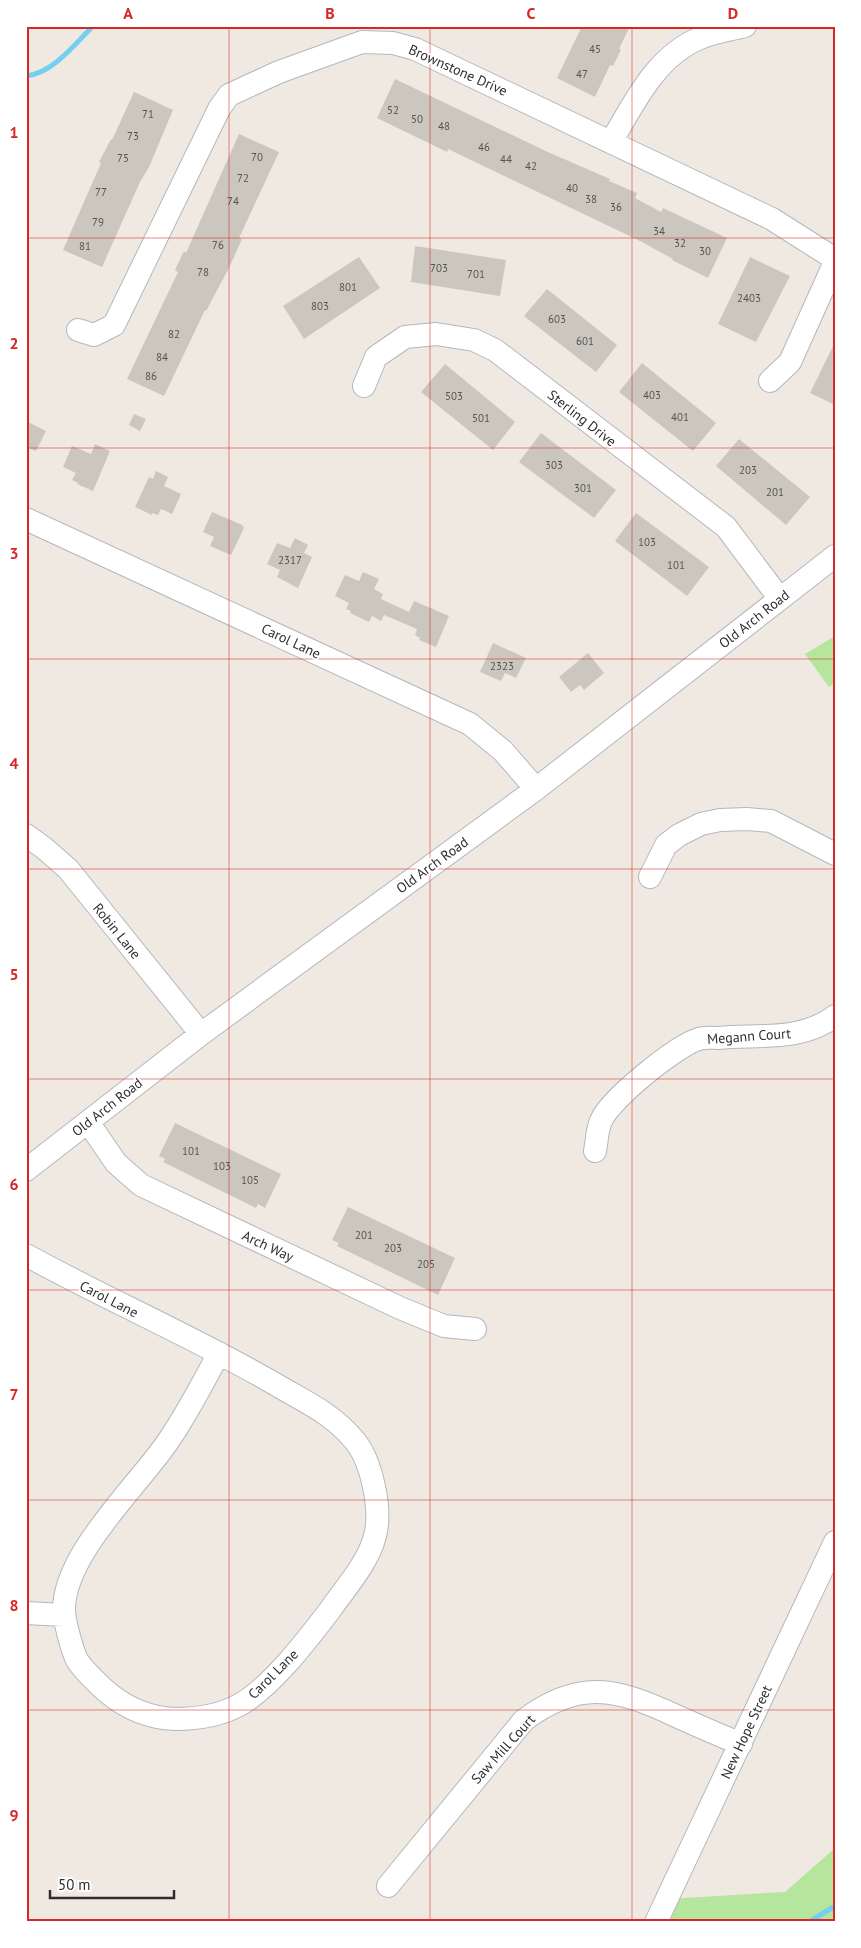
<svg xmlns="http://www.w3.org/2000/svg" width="861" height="1948" font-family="'PT Sans',sans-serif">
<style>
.green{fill:#b6e59e}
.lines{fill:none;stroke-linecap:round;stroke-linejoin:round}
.stream{stroke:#75cff0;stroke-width:5}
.building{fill:#cbc7bf}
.minor-casing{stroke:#b4b7c1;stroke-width:24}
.minor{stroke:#fff;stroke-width:22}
.grid{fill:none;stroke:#d62828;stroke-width:1;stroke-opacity:0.55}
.labels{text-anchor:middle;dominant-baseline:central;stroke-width:4;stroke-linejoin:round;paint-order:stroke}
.number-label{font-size:11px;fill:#555452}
.street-label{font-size:14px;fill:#2e2e2e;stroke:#fff}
.neatline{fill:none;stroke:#d62828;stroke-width:2}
.grid-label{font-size:16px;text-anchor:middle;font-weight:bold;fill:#d62828}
</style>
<rect width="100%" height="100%" fill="#efe9e1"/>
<path class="green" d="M835,636V683L829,687L805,654Z
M835,1848V1922H656L667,1899L785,1892Z"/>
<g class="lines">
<path class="stream" d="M26,76C53,73 75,44 93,26
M809,1922L835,1906"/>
</g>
<path class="building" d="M582,26H630L619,49L621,50L613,66L610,65L595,97L557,78Z
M395,79L550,153L610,179L609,181L637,193L635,198L661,212L663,208L727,238L708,278L672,260L673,259L640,241L448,149L447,152L377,118Z
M134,92L173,110L149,167L140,182L102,267L63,250L101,163L99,162L111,139L112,140Z
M239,134L279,152L239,238L242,239L230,266L206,311L205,310L164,396L127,379L178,272L175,270L184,251L186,253Z
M415,246L506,260L500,296L411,282Z
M359,257L380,288L304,339L283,306Z
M750,257L790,276L756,342L718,324Z
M547,289L617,345L596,372L524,316Z
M835,342V405L810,393Z
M642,363L716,423L693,451L619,392Z
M445,364L515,422L493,450L421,392Z
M134,414L146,419L140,431L129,425Z
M26,421L46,431L36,451L26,447Z
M541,433L616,490L594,518L519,462Z
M739,439L810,497L786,525L716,466Z
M95,444L110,451L93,491L77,484L78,483L72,480L76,473L63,467L72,446L91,454Z
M156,471L168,477L164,486L181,494L172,514L161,509L158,515L152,513V515L135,507L149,477L153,479Z
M212,512L242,525L244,528L231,555L210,546L214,537L203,532Z
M636,513L709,567L687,596L615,541Z
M295,538L308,545L304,553L312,557L298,588L277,577L280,570L267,564L277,543L290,548Z
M363,572L379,579L374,589L383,594L381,599L409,612L414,601L449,616L436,647L419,640L420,638L415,635L417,629L384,615L381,621L372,616L369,622L350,613L351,611L346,609L349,603L335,596L345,575L359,581Z
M493,643L526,658L516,678L505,673L501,681L480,672Z
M588,653L604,673L584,690L580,685L571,692L559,677Z
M175,1123L281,1174L265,1208L258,1204L256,1208L163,1162L165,1159L159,1156Z
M348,1207L455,1258L438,1295L337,1246L339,1243L332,1240Z"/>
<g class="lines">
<g class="minor-casing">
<path id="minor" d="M611,142C634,103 656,56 700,38C714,32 730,30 745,26
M78,330L94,335L114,325L219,109L229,95L279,72L362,42L393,43L415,49L772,219L835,259
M770,381L790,362L835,262
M364,386L376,357L405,337L436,334L474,340L495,350L726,527L780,599
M26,519L470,724L503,751L536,789
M26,835L44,848L68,869L201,1034
M650,877L666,845L679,835L701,824L720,820L747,819L771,821L835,854
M88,1122L116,1163L141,1185L400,1308L444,1326L475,1329
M595,1151C597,1141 597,1129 601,1121C609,1100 677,1045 699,1039C705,1037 712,1038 718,1038C757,1034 801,1042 835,1016
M26,1170L201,1034L536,789L835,556
M26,1255C108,1300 194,1337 275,1384C305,1402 332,1413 355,1441C372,1462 382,1510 375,1536C368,1563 346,1587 330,1610C307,1640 273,1685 241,1704C220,1716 198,1719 175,1719C149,1718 126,1708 107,1692C97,1683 84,1671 77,1660C72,1650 65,1623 64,1612C62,1555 139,1485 169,1440C188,1412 203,1383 219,1353
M26,1613L64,1615
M388,1886L524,1720C579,1679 616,1688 674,1715C696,1725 719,1735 741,1744
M656,1922L835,1542"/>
</g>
<use href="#minor" class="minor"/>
</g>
<path class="grid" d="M229,26V1922M430,26V1922M632,26V1922M26,238H835M26,448H835M26,659H835M26,869H835M26,1079H835M26,1290H835M26,1500H835M26,1710H835"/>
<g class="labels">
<g class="number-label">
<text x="595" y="49">45</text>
<text x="582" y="74">47</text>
<text x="393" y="110">52</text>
<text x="148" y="114">71</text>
<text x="417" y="119">50</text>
<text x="444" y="126">48</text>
<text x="133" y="136">73</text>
<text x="484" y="147">46</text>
<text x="257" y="157">70</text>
<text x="123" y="158">75</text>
<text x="506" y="159">44</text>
<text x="531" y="166">42</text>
<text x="243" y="178">72</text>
<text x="572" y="188">40</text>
<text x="101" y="192">77</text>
<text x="591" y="199">38</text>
<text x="233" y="201">74</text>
<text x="616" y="207">36</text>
<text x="98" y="222">79</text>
<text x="659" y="231">34</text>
<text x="680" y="243">32</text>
<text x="218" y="245">76</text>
<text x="85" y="246">81</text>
<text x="705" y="251">30</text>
<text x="439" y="268">703</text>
<text x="203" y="272">78</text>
<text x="476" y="274">701</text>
<text x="348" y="287">801</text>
<text x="749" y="298">2403</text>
<text x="320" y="306">803</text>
<text x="557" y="319">603</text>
<text x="174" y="334">82</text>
<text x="585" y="341">601</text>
<text x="162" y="357">84</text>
<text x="151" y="376">86</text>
<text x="652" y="395">403</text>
<text x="454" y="396">503</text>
<text x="680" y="417">401</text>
<text x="481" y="418">501</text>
<text x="554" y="465">303</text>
<text x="748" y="470">203</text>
<text x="583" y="488">301</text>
<text x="775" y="492">201</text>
<text x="647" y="542">103</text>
<text x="290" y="560">2317</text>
<text x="676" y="565">101</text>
<text x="502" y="666">2323</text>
<text x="191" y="1151">101</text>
<text x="222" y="1166">103</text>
<text x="250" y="1180">105</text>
<text x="364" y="1235">201</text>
<text x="393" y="1248">203</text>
<text x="426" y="1264">205</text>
</g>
<g class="street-label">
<text transform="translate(458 70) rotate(24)">Brownstone Drive</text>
<text transform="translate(582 418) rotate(38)">Sterling Drive</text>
<text transform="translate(754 619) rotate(-38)">Old Arch Road</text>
<text transform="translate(291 641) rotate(25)">Carol Lane</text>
<text transform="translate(432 865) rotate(-36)">Old Arch Road</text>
<text transform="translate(117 931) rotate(51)">Robin Lane</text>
<text transform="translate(749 1036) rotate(-4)">Megann Court</text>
<text transform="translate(107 1107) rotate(-38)">Old Arch Road</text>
<text transform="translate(268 1246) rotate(25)">Arch Way</text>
<text transform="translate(109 1299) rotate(27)">Carol Lane</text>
<text transform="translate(273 1674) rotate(-45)">Carol Lane</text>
<text transform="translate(746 1732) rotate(-65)">New Hope Street</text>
<text transform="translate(503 1749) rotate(-48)">Saw Mill Court</text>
</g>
</g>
<rect width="861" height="1948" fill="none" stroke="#ffffff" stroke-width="55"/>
<path d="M50 1890v8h124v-8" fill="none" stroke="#2e2e2e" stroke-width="2.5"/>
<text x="58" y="1890" font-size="15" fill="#2e2e2e" stroke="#ffffff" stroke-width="4" paint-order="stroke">50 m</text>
<rect x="28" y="28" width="806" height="1892" class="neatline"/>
<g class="grid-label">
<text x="128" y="19">A</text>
<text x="330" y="19">B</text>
<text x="531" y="19">C</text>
<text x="733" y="19">D</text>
<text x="14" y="138">1</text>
<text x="14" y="349">2</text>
<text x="14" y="559">3</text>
<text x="14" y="769">4</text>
<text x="14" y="980">5</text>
<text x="14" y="1190">6</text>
<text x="14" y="1400">7</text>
<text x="14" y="1611">8</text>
<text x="14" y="1821">9</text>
</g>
</svg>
